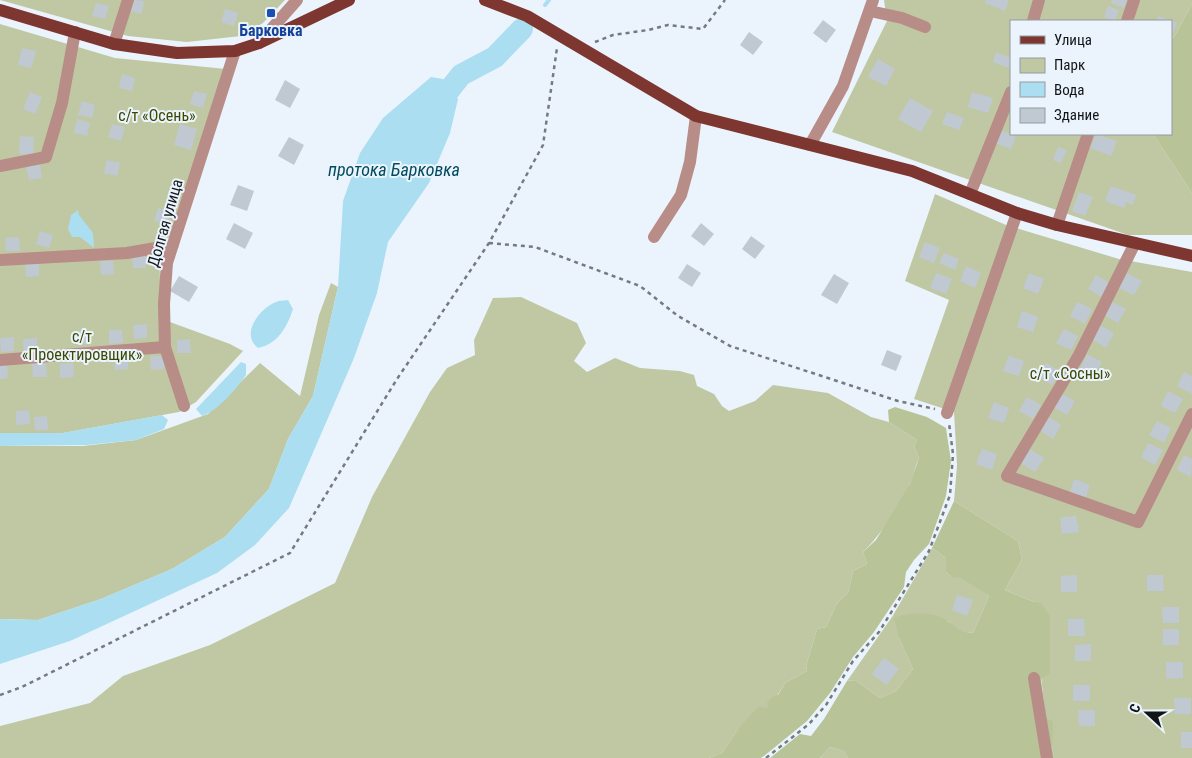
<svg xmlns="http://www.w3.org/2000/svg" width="1192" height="758" font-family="'Roboto Condensed',sans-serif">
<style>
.green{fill:#bfc8a3}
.forest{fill:#b8c398}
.water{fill:#aadef0}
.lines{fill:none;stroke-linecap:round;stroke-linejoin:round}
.stream{stroke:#aadef0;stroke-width:4}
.river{stroke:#aadef0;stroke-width:22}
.building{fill:#c0c9d1}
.path{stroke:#757a80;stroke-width:2.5;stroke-dasharray:4 4;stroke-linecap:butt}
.minor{stroke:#b88c87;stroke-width:12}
.major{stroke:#7e3631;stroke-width:12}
.transit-dot{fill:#1a4fb4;stroke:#ebf4fc;stroke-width:2}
.labels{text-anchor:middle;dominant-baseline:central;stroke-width:4;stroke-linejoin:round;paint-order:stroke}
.transit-label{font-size:16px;font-weight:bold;fill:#164399;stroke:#ebf4fc}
.park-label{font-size:16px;fill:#3c4700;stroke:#ebf4fc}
.street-label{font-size:16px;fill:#121518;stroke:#ebf4fc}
.water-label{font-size:18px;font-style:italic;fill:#004b5e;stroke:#ebf4fc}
</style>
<rect width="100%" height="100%" fill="#ebf4fc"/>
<path class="green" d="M0,0H285L263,23L241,36L187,42L128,36Z
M884,0H1192V4L1174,37L1171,39V21H1011V134H1153L1192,193V235H1128L832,132L887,21Z
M0,24L115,58L226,69L170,238L159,237L161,323L170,322L230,344L243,351L196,402L179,412L63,433H0Z
M935,194L1006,225L1119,259L1192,272V758H1054L1052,746V722L1045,716L1034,602L1005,590L1022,559L1018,541L954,501L957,465L954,412L914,399L949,300L905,281Z
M331,283L338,287L313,396L288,439L269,489L225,537L172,569L101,599L38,620L0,619V446H83L136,440L208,414L260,363L300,396L319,315Z
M521,297L577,323L586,343L574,361L587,372L615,358L640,368L680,371L694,375L697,386L714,394L722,406L729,411L755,401L773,385L828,393L871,417L889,422L917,440L914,446L919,458C915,466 914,475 910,484C903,503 877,539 863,552L867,564L853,571L848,593L837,603L826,627L817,629L806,666L807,671L785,683L769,709L738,729L722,753L709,758H0V726L90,703L123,676L210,645L335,583L372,497L430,392L447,368L475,355L474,340L493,298Z
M932,548L946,558V572L952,577H961L989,596L973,633L958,631L948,621L899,638L913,669L896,691L880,698L855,680L847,681L892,617Z
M830,747L844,751L848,758H820Z"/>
<path class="forest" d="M1192,4V193L1153,134H1171V39L1174,37Z
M895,407L927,417L946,428L951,461L946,496L929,544L914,560L906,572L904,587L874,632L853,657L830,693L807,721L764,756L761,758H709L722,753L738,729L758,707L768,708L767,702L774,696L778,695L785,683L807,671L806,666L817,629L826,627L837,603L848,593L853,571L867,564L863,552L876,540L910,484L919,458L914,446L917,440L889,422L888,410Z
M954,501L1018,541L1022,559L1005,590L1034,602L1041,603L1050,616V673L1041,679L1045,716L1053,722L1052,746L1054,758H848L844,751L830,747L820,758H770L800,734L811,736L824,719L847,681L855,680L880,698L896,691L913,669L899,638L894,618C911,612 934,611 949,622C960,630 958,631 973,633L989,596L961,578L952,577L946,572V558L932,548Z"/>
<path class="water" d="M431,77L443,79L458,99L450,133L429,183L388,242L377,293L354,358L289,508L255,545L217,573L70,641L0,664V619L38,620L101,599L172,569L225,537L269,489L288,439L313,396L338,287L343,201L360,153L383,118Z
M78,210L79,215L93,233L94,248L80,237H72L68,229L71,215Z
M288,300L293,309C287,327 278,344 258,348C240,334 259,309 276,302C279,300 284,301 288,300Z
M241,362L246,364V375C236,389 219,410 202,416L196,409Z
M162,415L168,420L164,429L136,440L87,445L0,446V433H63Z"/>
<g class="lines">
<path class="stream" d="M545,5L549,0"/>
<path class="river" d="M432,112L461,75L495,57L522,29"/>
</g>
<path class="building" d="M131,0L145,1L141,14L128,10Z
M986,0H1009L1005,11L985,3Z
M1112,0H1127L1124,8L1111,3Z
M96,3L109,6L105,19L92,16Z
M1108,6L1119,10L1115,21L1104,17Z
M225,9L238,13L234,26L221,22Z
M1159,16L1177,23L1171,38V21H1156Z
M823,20L836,30L826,43L813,33Z
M749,32L763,42L753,55L740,45Z
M22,48L36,51L31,68L18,65Z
M996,52L1011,58L1009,68L993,62Z
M878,59L895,69L886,86L868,77Z
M122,74L135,78L132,91L119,88Z
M285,80L300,89L290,108L275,100Z
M194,91L207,94L203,108L190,104Z
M30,92L42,97L35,114L23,109Z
M972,92L993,98L988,113L968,107Z
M910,98L933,111L921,132L898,119Z
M82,101L95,105L92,118L78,115Z
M947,112L964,118L959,130L942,124Z
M77,119L90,123L87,136L74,133Z
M112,124L125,127L121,141L108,137Z
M180,124L197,129L191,150L174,145Z
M1000,130L1016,136L1011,149L995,143Z
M1096,134L1117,141L1111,156L1090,148Z
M20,136L34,137L33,155L19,154Z
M289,137L304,145L294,165L278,156Z
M1058,147L1067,150L1061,163L1053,160Z
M107,160L120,163L117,176L104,173Z
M40,164L42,178L29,180L26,167Z
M238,185L254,191L247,211L230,205Z
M1111,186L1136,195L1133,205L1126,202L1124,208L1105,201Z
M1079,192L1093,197L1085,216L1072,211Z
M158,208L171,211L167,225L154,221Z
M234,223L253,233L245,249L226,239Z
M701,223L714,234L704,246L691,236Z
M40,231L53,235L49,248L36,244Z
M751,236L765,246L755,259L742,249Z
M19,237L20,251H6L5,238Z
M925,242L940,248L934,263L919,257Z
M944,253L959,259L955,270L939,263Z
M146,254V268H133L132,255Z
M100,261H113L114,274L101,275Z
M39,262V276L26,277L25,263Z
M687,264L701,273L692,287L678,278Z
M966,266L981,273L975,288L960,281Z
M936,273L952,279L946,294L930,288Z
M1029,273L1044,279L1038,294L1023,288Z
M1127,273L1142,281L1134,295L1119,288Z
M834,274L849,283L837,304L821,295Z
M1096,275L1110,283L1102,297L1088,289Z
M179,276L198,287L189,302L170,291Z
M1111,301L1126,309L1118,323L1104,315Z
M1077,302L1092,309L1085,324L1070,316Z
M1022,311L1038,317L1033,332L1017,327Z
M147,324V338L134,339L133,325Z
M1100,325L1114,333L1106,348L1092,339Z
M1064,329L1078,336L1071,350L1056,343Z
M90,330V344L77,345L76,331Z
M109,330H122L123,343L109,344Z
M14,337V351L1,352L0,338Z
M37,338V352L24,353L23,339Z
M190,339L191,353H177V340Z
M887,350L902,356L896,371L881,365Z
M1087,354L1102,362L1094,377L1080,369Z
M128,355V369L115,370L114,356Z
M150,356H164V369L151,370Z
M1009,356L1024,361L1019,376L1003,371Z
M46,363L47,377H33L32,364Z
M73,363L74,377L60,378V364Z
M1046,363L1060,371L1052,385L1038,377Z
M7,364L8,378L0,379V365Z
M1184,372L1192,376V394L1177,386Z
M1168,391L1183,399L1175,413L1161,406Z
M1061,393L1075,401L1067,415L1053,407Z
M1027,397L1041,405L1033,419L1019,411Z
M994,402L1009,408L1004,423L988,418Z
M29,410L30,424L16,425V411Z
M47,416L48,430H35L34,417Z
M1047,416L1061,425L1053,439L1039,430Z
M1157,421L1171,428L1164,443L1149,435Z
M1148,443L1163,450L1155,465L1141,457Z
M982,449L997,454L992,470L976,464Z
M1030,449L1044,458L1035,472L1021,463Z
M1184,455L1192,459L1191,477L1177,470Z
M1074,479L1090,485L1085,500L1069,495Z
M1076,516L1079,532L1062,534L1060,518Z
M1077,575V592H1061V576Z
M1147,575H1163L1164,591H1147Z
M957,595L973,600L967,616L952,610Z
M1162,607H1179V623H1163Z
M1068,619H1084L1085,636H1068Z
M1163,629H1179V645H1163Z
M1091,644V661H1075V645Z
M884,658L899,669L886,685L872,674Z
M1166,662H1183V678L1166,679Z
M1073,685H1090V701H1073Z
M1174,698H1191V714H1175Z
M1078,710H1095V726H1079Z
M1181,732H1192V748H1181Z"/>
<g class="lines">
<path class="path" d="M595,42L613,35L648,30L668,25L703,29L725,0
M489,243L535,247L640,286L678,316L730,346L898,401L935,409
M0,695L22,687L290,553L397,379L489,243L543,145L557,48
M766,758L809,724L826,705L853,661L879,632L929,551L950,495L953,454L949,423"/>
<path class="minor" d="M870,11L902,18L925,27
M1033,21L1039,0
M1127,21L1134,0
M259,43L297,0
M114,44L128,0
M810,145L843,86L873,0
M0,166L46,157L62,103L75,32
M970,194L1011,92
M1057,225L1088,134
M654,237L681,195L690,162L696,116
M1135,243L1079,355L1007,476L1138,522L1192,414
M0,260L127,253L173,245
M0,360L165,347
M184,406L165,347L164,304L167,263L235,51
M947,413L1017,213
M1034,678L1047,758"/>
<path class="major" d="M485,0L527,16L696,116L912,171L1017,213L1057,225L1192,256
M0,10L114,44L177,53L235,51L259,43L349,0"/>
</g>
<rect class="transit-dot" x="266" y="8" width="10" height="10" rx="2.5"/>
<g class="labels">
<g class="transit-label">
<text x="271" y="30">Барковка</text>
</g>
<g class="park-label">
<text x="157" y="115">с/т «Осень»</text>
<text x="82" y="336">с/т<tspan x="82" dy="18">«Проектировщик»</tspan></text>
<text x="1070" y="373">с/т «Сосны»</text>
</g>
<g class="street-label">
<text transform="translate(165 223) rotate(-74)">Долгая улица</text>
</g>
<g class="water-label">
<text x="394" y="169">протока Барковка</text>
</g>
</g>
<rect x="1010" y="20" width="162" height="115" fill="#ebf4fc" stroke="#949ba1"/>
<rect x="1020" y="36" width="25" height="8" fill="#7e3631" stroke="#949ba1"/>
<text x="1054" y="45" font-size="15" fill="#121518">Улица</text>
<rect x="1020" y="58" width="25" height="15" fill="#bfc8a3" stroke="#949ba1"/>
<text x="1054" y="70" font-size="15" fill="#121518">Парк</text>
<rect x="1020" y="82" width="25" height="15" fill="#aadef0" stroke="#949ba1"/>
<text x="1054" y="95" font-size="15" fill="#121518">Вода</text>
<rect x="1020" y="108" width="25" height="15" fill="#c0c9d1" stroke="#949ba1"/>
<text x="1054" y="120" font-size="15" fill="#121518">Здание</text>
<g transform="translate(1147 713) rotate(291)" stroke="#ebf4fc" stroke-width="4" paint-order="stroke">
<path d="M0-4L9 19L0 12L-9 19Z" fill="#121518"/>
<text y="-8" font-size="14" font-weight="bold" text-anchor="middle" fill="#121518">С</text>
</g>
</svg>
